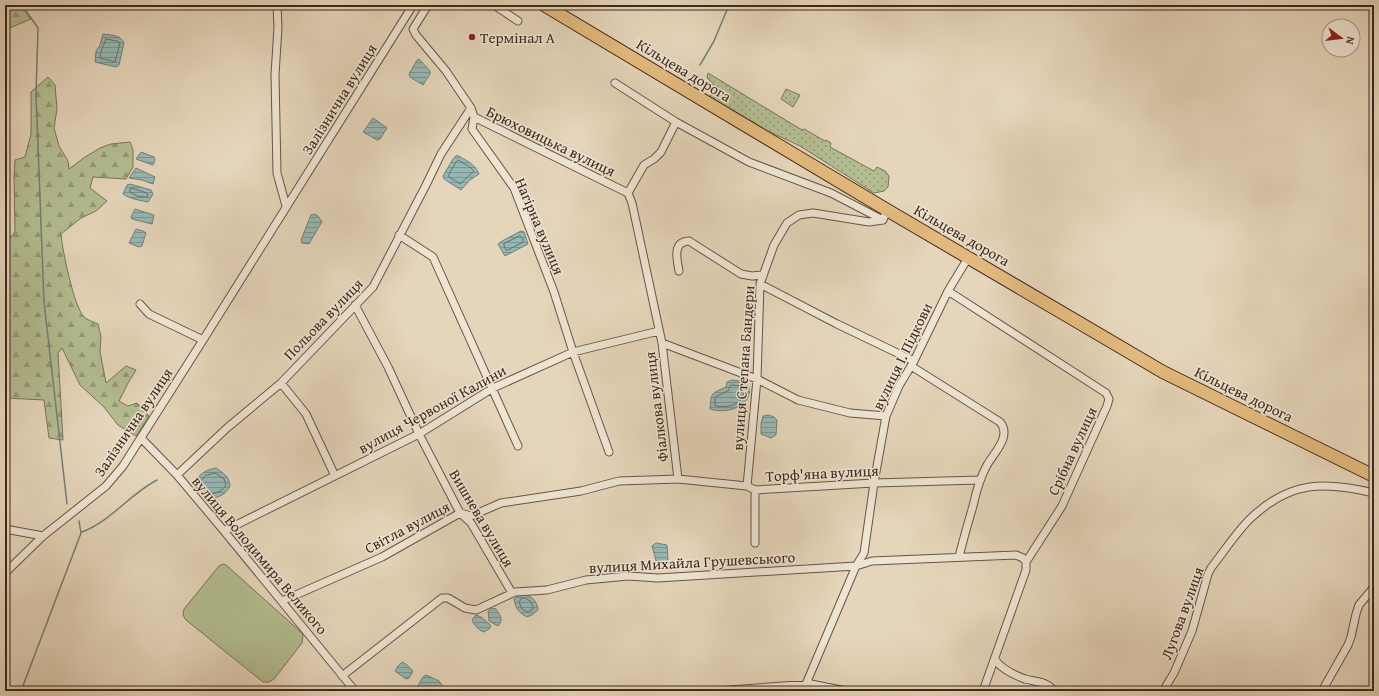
<svg xmlns="http://www.w3.org/2000/svg" width="1379" height="696" font-family="'Gentium Book Plus',serif">
<style>
.grass{fill:url(#grass-dots);stroke:#787358}
.forest{fill:url(#forest-firs);stroke:#787358}
.pitch{fill:#b3bd91;stroke:#787358}
.water{fill:url(#water-rules);stroke:#737f78}
.lines{fill:none;stroke-linecap:round;stroke-linejoin:round}
.shore{stroke:#6a7069;stroke-width:1}
.stream{stroke:#737f78;stroke-width:1.5}
.street-casing{stroke:#685445;stroke-width:9}
.highway-casing{stroke:#3e291e;stroke-width:14}
.street{stroke:#eee4d2;stroke-width:7}
.highway{stroke:#e2ba7d;stroke-width:12}
.poi-dot{fill:#8f2418;stroke:#eee4d2;stroke-width:1.5}
.labels{text-anchor:middle;dominant-baseline:central;stroke-width:3;stroke-linejoin:round;paint-order:stroke}
.poi-label{font-size:15px;fill:#3e291e;stroke:#eee4d2;text-anchor:start}
.street-label{font-size:15px;fill:#3e291e;stroke:#eee4d2}
</style>
<defs>
<pattern id="grass-dots" width="8" height="8" patternUnits="userSpaceOnUse"><rect width="8" height="8" fill="#b3bd91"/><path d="M2 2h.1M6 6h.1" fill="none" stroke="#939a76" stroke-width="1.8" stroke-linecap="round"/></pattern>
<pattern id="forest-firs" width="22" height="20" patternUnits="userSpaceOnUse"><rect width="22" height="20" fill="#b3bd91"/><path d="M5 1l3.5 6h-7zM16 11l3.5 6h-7z" fill="#939a76"/></pattern>
<pattern id="water-rules" width="6" height="5" patternUnits="userSpaceOnUse"><rect width="6" height="5" fill="#96b8b4"/><path d="M0 2.5h6" fill="none" stroke="#7c9692"/></pattern>
</defs>
<rect width="100%" height="100%" fill="#e5d5ba"/>
<filter id="stains"><feTurbulence type="fractalNoise" baseFrequency=".005" numOctaves="4"/><feColorMatrix values="0 0 0 0 .2 0 0 0 0 .09 0 0 0 0 .02 0 0 0 .5 -.17"/></filter>
<radialGradient id="worn" r=".72"><stop offset=".6" stop-color="#630" stop-opacity="0"/><stop offset="1" stop-color="#630" stop-opacity=".3"/></radialGradient>
<path class="grass" d="M708,73L802,130L804,129L825,141L826,140L831,143L830,147L874,171L877,167L885,171L889,176L888,187L884,191L874,193L800,146L751,123L710,97C714,88 716,85 707,78Z
M786,89L800,95L793,107L781,99Z"/>
<path class="forest" d="M5,5H19L31,19L5,30Z
M48,77L55,85L57,109L54,128L59,146L68,161L69,169L85,157L100,148L111,144L130,142L133,150V167L126,179L93,177L90,188L107,201L96,211L81,218L61,234C62,249 74,307 84,317C87,320 94,322 98,324L101,337L100,352L106,383L126,366L136,370L128,383L119,401L128,406L137,403L149,416L136,436L118,425L104,407L80,385L62,348L58,353L63,440L49,438L44,400L6,398L5,278L9,274L5,244L15,232L14,177L15,160L25,157L31,134V92Z"/>
<path class="pitch" d="M223,564L226,565L303,634L302,643L274,679L269,682H263L186,620L183,615L184,609L219,566Z"/>
<path class="water" d="M103,34C111,35 121,35 124,43L119,65L116,67L95,62L96,51L100,45Z
M419,59L430,71V74L423,85L410,77L409,74L417,60Z
M373,118L387,128L380,139L377,140L363,132Z
M141,152L154,157L155,160L153,165L136,159Z
M457,155C466,161 475,163 479,174L470,180L461,190L444,179L443,176L453,159Z
M136,168L155,177L153,184L142,180L129,178Z
M130,184L151,190L153,194L148,202C139,200 130,199 123,194L127,185Z
M135,209L154,215L152,224L132,219L131,217Z
M314,214L318,216L322,222L320,225L309,244L302,243L301,240L311,215Z
M136,229L143,231L146,233L142,246L139,247L129,243Z
M521,231L524,232L528,244L505,256L498,244L502,241Z
M732,380L747,382C758,405 727,415 710,409C711,392 711,394 726,387L727,382Z
M769,415L774,417L777,420L776,435L771,438L761,434V424L763,416Z
M216,468C223,473 230,477 230,486C226,494 219,498 211,498L196,488C195,475 205,470 216,468Z
M656,543L667,545L668,561L665,564H657L652,546Z
M526,594C533,598 537,601 538,610L532,615L527,617C518,612 516,609 514,599L519,595Z
M492,608L496,609C500,615 504,620 498,626L489,621L488,611Z
M476,615C483,617 486,621 491,626L489,629L484,632C478,630 474,625 472,620Z
M402,662L407,665L413,671L409,678L406,679L395,671L398,666Z
M426,675L439,681L445,689L444,691H415L423,677Z"/>
<g class="lines">
<path class="shore" d="M106,39L117,41L120,43L115,62L100,58C100,52 104,45 106,39Z
M458,160L470,167L474,171L460,184L448,176L456,162Z
M131,188L147,193L148,196L146,197L137,196L130,192Z
M520,236L523,239V242L508,250H506L504,246V244Z
M731,385L744,386C745,405 730,408 715,406V397L728,391Z
M215,473L224,479L226,485L221,491L212,494L200,486L199,483L205,476Z
M525,598L530,601L533,606V609L528,612L522,609L519,602L521,599Z"/>
<path class="stream" d="M22,5L38,28L36,94L44,302L67,504
M700,65L714,41L729,5
M82,532C111,521 130,494 157,480
M21,691L81,533L79,521"/>
<g class="street-casing">
<path id="street" d="M277,5L278,27L275,75L277,173L286,206
M428,5L413,29L416,35L446,71L471,108L474,117L628,193
M494,5L518,21
M615,83L676,122L749,162L831,193L883,220
M474,117L472,129L514,188L554,292L573,352L609,452
M628,193L632,203L662,343L678,479
M628,193L644,165L654,159L661,152L676,122
M399,235L433,257L518,446
M679,271C677,259 672,242 689,241L741,274L752,276L762,275
M760,284L837,324L914,361
M948,291L1106,393L1109,399L1107,406L1062,506L1026,562V570L983,691
M140,304L149,314L203,340
M355,305L388,367L419,434L460,513L471,523L512,593
M662,343L757,379L798,400L850,413L886,416
M911,366L1000,422C1012,436 994,453 987,465C980,478 976,492 973,506C968,523 963,540 959,557
M281,383L306,414L335,476
M141,438L177,475L224,531L355,691
M177,475L227,428L281,383L373,287L426,185L441,154L471,108
M747,486L757,379L760,284L774,245L787,223L799,215L813,213L869,222L883,220L887,210
M5,529L43,536
M224,531L419,434L493,388L573,352L659,331
M755,543V490
M5,573L43,536L106,486L123,466L203,340L413,5
M282,601L382,557L460,513L471,516L501,503L581,491L619,481L678,479L747,486L755,490L874,483L980,480
M995,660C1002,669 1014,675 1025,679C1036,682 1047,681 1054,691
M342,676L442,598H448L465,608L476,610L515,592L547,590L586,580L628,576L658,578L856,566L872,561L1016,555L1023,558L1026,562
M806,684L856,566L864,553L874,483L886,416L899,386L914,361L948,291L968,258
M715,691L811,684L846,691
M1163,691L1174,673L1192,631L1208,574L1211,568C1223,553 1237,531 1251,518C1290,481 1324,481 1374,493
M1322,691L1348,645L1351,637L1356,614L1359,605L1374,587"/>
</g>
<g class="highway-casing">
<path id="highway" d="M544,5L887,210L1163,372L1374,476"/>
</g>
<use href="#street" class="street"/>
<use href="#highway" class="highway"/>
</g>
<circle class="poi-dot" cx="472" cy="37" r="4"/>
<g class="labels">
<g class="poi-label">
<text x="480" y="37">Термінал А</text>
</g>
<g class="street-label">
<text transform="translate(684 70) rotate(31)">Кільцева дорога</text>
<text transform="translate(339 99) rotate(-58)">Залізнична вулиця</text>
<text transform="translate(551 141) rotate(26)">Брюховицька вулиця</text>
<text transform="translate(540 226) rotate(67)">Нагірна вулиця</text>
<text transform="translate(962 235) rotate(30)">Кільцева дорога</text>
<text transform="translate(323 319) rotate(-46)">Польова вулиця</text>
<text transform="translate(902 356) rotate(-64)">вулиця І. Підкови</text>
<text transform="translate(743 368) rotate(-86)">вулиця Степана Бандери</text>
<text transform="translate(1244 394) rotate(26)">Кільцева дорога</text>
<text transform="translate(656 407) rotate(-97)">Фіалкова вулиця</text>
<text transform="translate(432 409) rotate(-29)">вулиця Червоної Калини</text>
<text transform="translate(133 422) rotate(-56)">Залізнична вулиця</text>
<text transform="translate(1072 451) rotate(-65)">Срібна вулиця</text>
<text transform="translate(822 473) rotate(-3)">Торф'яна вулиця</text>
<text transform="translate(482 518) rotate(59)">Вишнева вулиця</text>
<text transform="translate(407 527) rotate(-28)">Світла вулиця</text>
<text transform="translate(260 555) rotate(50)">вулиця Володимира Великого</text>
<text transform="translate(692 562) rotate(-3)">вулиця Михайла Грушевського</text>
<text transform="translate(1182 613) rotate(-70)">Лугова вулиця</text>
</g>
</g>
<rect width="1379" height="696" fill="none" stroke="#e5d5ba" stroke-width="20"/>
<rect x="6" y="6" width="1367" height="684" fill="none" stroke="#3e291e" stroke-width="2"/>
<rect x="10" y="10" width="1359" height="676" fill="none" stroke="#3e291e"/>
<g transform="translate(1341 38) rotate(105)"><circle r="19" fill="#eee4d2" stroke="#a8998a"/>
<path d="M0-3L7 15L0 10L-7 15Z" fill="#8f2418"/>
<text y="-6" font-size="11" font-weight="bold" text-anchor="middle" fill="#3e291e">N</text>
</g>
<rect width="100%" height="100%" filter="url(#stains)"/>
<rect width="100%" height="100%" fill="url(#worn)"/>
</svg>
